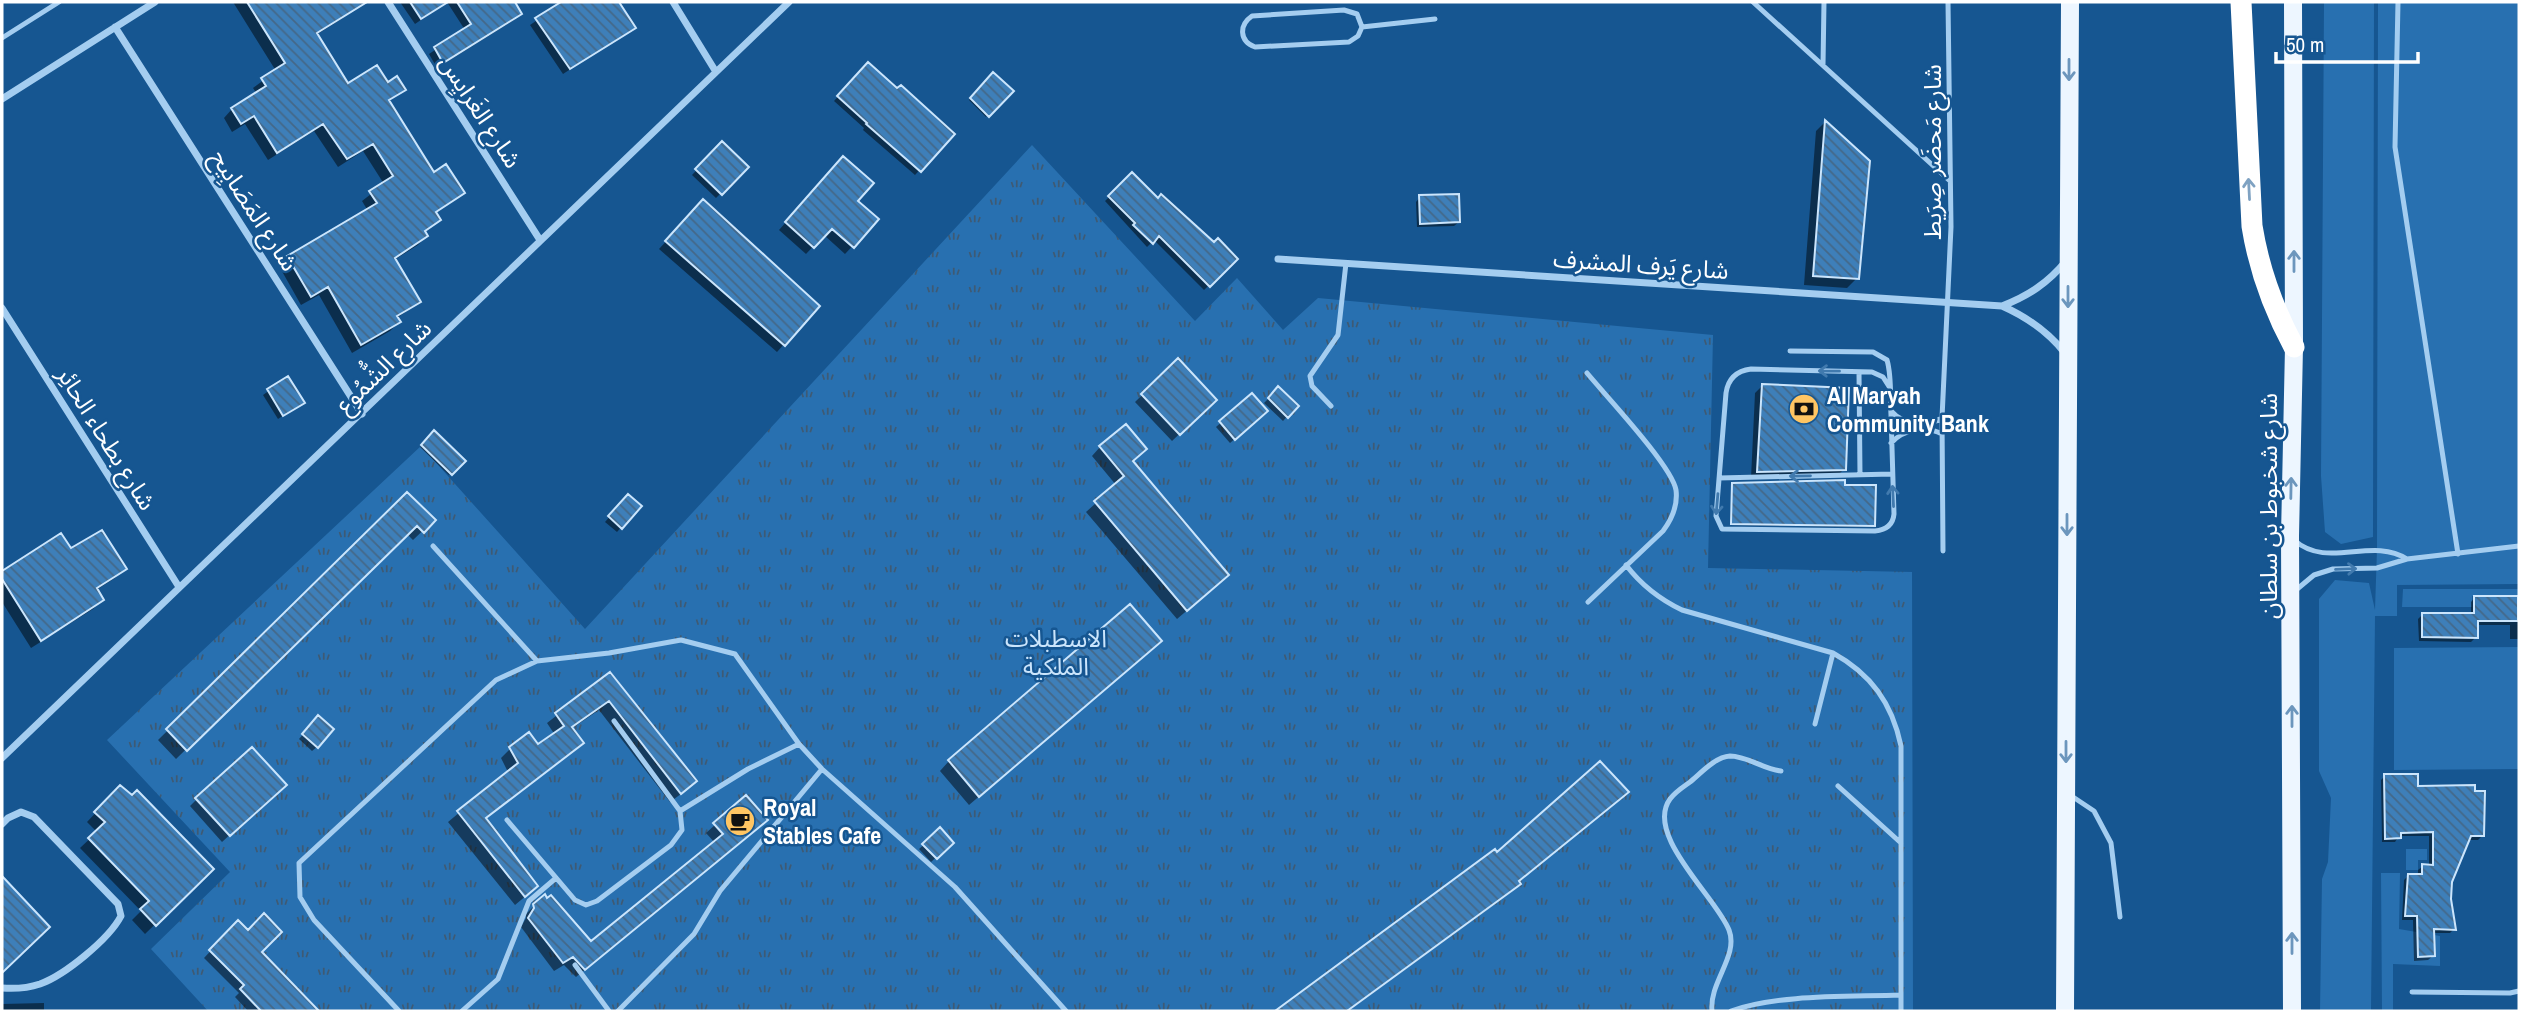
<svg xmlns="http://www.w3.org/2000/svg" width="2521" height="1013" font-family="'Archivo Narrow','Noto Sans Arabic',sans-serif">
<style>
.grass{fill:#2870b0}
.park{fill:url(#park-tufts)}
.shadow{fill:#0007}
.building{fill:url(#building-back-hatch);stroke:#cbe5fc;stroke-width:2}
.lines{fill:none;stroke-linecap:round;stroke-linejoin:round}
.lane{stroke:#a4cdf0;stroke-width:5}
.street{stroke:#a4cdf0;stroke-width:7}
.primary{stroke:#edf6ff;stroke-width:18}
.highway{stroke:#fff;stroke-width:21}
.oneway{stroke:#6c96bd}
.oneway2{stroke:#7fa2c2}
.oneway3{stroke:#417aae}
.labels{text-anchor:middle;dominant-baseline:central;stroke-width:5;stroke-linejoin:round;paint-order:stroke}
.street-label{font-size:24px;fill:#fff;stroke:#165691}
.poi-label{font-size:24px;font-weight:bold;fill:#fff;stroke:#165691;text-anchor:start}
.park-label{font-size:24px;fill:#cbe5fc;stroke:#165691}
</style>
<defs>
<pattern id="park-tufts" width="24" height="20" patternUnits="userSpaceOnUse" patternTransform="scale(1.75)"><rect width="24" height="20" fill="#2870b0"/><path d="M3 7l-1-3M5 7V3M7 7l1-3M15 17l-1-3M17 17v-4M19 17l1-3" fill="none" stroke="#3e5a74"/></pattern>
<pattern id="building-back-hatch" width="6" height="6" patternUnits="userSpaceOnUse" patternTransform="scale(1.75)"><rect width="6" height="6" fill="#3e7fb9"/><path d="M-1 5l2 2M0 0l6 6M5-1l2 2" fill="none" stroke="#446888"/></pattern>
</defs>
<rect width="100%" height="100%" fill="#165691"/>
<path class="grass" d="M2324,2H2374L2373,537L2341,544L2325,532L2321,476Z
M2378,2H2519V584L2397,585V616H2375L2371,1011H2320L2322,879L2328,862L2331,798L2319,771V599L2335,580L2369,583L2375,610L2377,549Z
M2403,589H2519V596H2472V607H2402Z
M2519,647V769L2394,770V648Z
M2406,849H2427V860H2418V870H2406Z
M2381,873H2400L2399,929L2440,936V966L2393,964V1011H2382Z"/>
<path class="park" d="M1032,145L1195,321L1237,278L1283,330L1318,298L1713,335L1708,568L1912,572L1913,1011H208L151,949L230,872L107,740L421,446L585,629Z"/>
<path class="shadow" d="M233,2H272L274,4L278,2H346L351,10L343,18L316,35L347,86L387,84L403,89L388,102L433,175L462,193L435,214L439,220L424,233L426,236L418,245L394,260L419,302L397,318L399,322L390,331L352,353L319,295L301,305L279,266L288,257L368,211L362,201L384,184L363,151L338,167L314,131L268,160L245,124L232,132L224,118L232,109L257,94L253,88L276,71Z
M400,2H512L520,14L514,20L437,68L429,54L465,30L447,2L415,24Z
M564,2H617L633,28L563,74L530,25Z
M868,64L953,134L915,175L863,130L864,128L834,101Z
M993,74L1012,91L986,117L969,100Z
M1825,122L1857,278L1847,288L1804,285L1816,131Z
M722,143L747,167L716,198L692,175Z
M837,165L856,201L877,220L845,254L824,235L806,254L779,230Z
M1132,175L1158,201L1236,259L1204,290L1154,240L1147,247L1105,201Z
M1420,197L1459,222L1454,226L1417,227L1416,202Z
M696,209L818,306L777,352L659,249Z
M1178,360L1215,400L1172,441L1135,402Z
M287,378L302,403L278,419L263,395Z
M1762,386L1844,469L1837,476L1751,478L1755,393Z
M1278,389L1297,406L1283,421L1264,403Z
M1252,395L1262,416L1230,443L1216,427Z
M434,433L463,461L449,475L420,447Z
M1100,447L1131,462L1218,584L1177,619L1086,512L1116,485L1092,456Z
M1732,485L1843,487L1873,525L1871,527L1730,525Z
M407,495L434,520L413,540L407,534L176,759L158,740Z
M628,496L640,506L617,532L605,522Z
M61,535L71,551L124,568L115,578L96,590L102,600L93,609L31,648L2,602V574Z
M2475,597L2519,613V639H2510V625H2476V637L2471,642L2419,641L2418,619L2423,614H2471V602Z
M1150,651L969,805L940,771L949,761Z
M610,674L685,791L670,802L599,710L571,729L582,743L572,752L484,819L527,895L515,905L448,822L508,772L501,758L510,749L538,747L555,735L547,723Z
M318,717L317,747L312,751L299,739Z
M2385,776L2416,788L2482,836L2478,840H2468L2450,882L2449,899L2454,929L2450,933H2432L2433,956L2428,960L2414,961L2413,920H2402L2404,880L2408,876H2418V870L2423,866H2429V836H2399L2395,842H2382L2381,780Z
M120,787L212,869L145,934L132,920L141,911L80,848L97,832L87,822Z
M278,791L222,842L190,806L197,799Z
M1627,792L1517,882L1519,884L1510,893L1348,1011H1278L1495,852L1496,854Z
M746,797L757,828L576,977L564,965L554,971L521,927L526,918V914L535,905L591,943L715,843L706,833Z
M940,830L952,843L931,862L919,849Z
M238,922L248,932L260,952L317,1011H248L235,997L239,993L204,958Z
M44,1003V1011H2V1004Z"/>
<path class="building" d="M247,2H367L317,33L348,83L377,65L388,82L397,76L406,90L389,100L434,172L446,164L465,193L436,212L441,220L425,231L428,236L395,258L421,302L397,316L401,322L361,345L328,287L311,297L287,256L377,203L369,191L393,176L373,144L347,159L323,124L277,153L254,116L241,124L231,108L266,86L261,78L285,63Z
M410,2H448L421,19Z
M457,2H515L522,14L443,63L434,47L471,24Z
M561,2H619L636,28L570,69L535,18Z
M868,62L897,88L901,85L955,134L921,172L866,124L867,123L837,96Z
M993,72L1014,91L989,117L970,98Z
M1825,120L1870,161L1859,279L1813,276Z
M722,141L749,167L722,195L695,169Z
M843,156L874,183L858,201L879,219L854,248L832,229L814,248L785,222Z
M1132,172L1158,198L1161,194L1214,242L1218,238L1238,259L1210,287L1159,236L1153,244L1133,225L1135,223L1108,196Z
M1459,194L1460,222L1420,224L1419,195Z
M703,199L820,306L785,346L665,241Z
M1178,358L1217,400L1180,435L1141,394Z
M288,376L305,403L283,416L267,389Z
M1762,384L1849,388L1846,470L1757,472Z
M1278,386L1299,406L1288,418L1268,398Z
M1252,393L1268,411L1235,440L1219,421Z
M1126,424L1147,449L1133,461L1229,575L1187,611L1094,501L1124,476L1099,446Z
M434,430L466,461L452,475L421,445Z
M1845,480V485H1876L1875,526L1731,524L1732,483Z
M407,492L436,520L424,533L417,526L187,751L166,729Z
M628,494L642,506L622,529L608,516Z
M102,530L127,569L97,588L104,600L41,641L2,579V571L61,533L71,548Z
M2474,596H2518V621H2478V638L2422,637V613H2474Z
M1130,604L1162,641L979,797L948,760Z
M610,672L697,781L681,794L609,701L572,727L584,743L486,818L538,886L525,897L457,811L518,763L509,747L529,732L538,744L564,726L555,713Z
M318,715L334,729L318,748L302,734Z
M252,747L287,785L230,836L195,798Z
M1600,761L1629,792L1519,881L1521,884L1347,1011H1275L1495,849L1497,852Z
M2384,774H2418V786L2475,785V791H2485L2484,836H2471L2452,882L2451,899L2456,930L2434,929L2435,956L2418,957L2417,916H2405L2408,874H2422V864L2433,865V832L2401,833V838L2385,839Z
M120,785L132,795L137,790L214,869L156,926L140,909L149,901L88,838L105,822L94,812Z
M746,795L768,820L585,970L573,957L563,963L528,918L534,908L533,904L545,894L547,898L551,895L591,941L723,834L713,823Z
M940,827L954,843L937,859L922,844Z
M2,876L50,927L2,973Z
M264,913L282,932L262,952L319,1011H261L240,989L244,985L209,950L238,920L248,930Z"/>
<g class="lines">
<path class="lane" d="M1753,2L1950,181
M2398,2L2395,147L2458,554
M1344,10L1357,14L1362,27L1358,36L1349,42L1255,47C1239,41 1239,25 1252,16Z
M1362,27L1435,19
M2,38L59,2
M1823,65L1824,2
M1790,351L1873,352L1887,360C1892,377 1890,398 1891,415C1892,448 1893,481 1894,514C1893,525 1885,530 1875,531L1722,529L1716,516L1726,393C1728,379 1736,371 1751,369L1872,372L1883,377L1890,388
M1859,372L1860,475
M1587,373C1606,396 1672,466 1676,490C1678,506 1672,519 1663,531L1588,602
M1331,406L1312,386L1310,376L1338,335L1346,263
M1891,411C1903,425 1927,427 1942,418
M1891,443C1904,429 1926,425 1942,434
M1719,478L1892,474
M2294,540C2328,570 2371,536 2407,559
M433,546L537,661
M1943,551L1942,418L1951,227L1948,2
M1626,565C1642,586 1659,599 1682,610L1833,653C1871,674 1892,703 1901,746V1011
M2296,590L2314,575L2333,569L2377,568L2407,559L2519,546
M1815,724L1833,653
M1838,786L1901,843
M2070,795L2094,811L2111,843L2120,917
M680,811L748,769L799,744
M507,820L575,900L586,905L597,901L671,845L682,830L680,811L614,721
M575,965L609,1011
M2412,992L2510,993L2519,991
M399,1011L314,920L300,897L299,863L496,680L537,661L609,653L681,640L735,654L799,744L822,769L955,887L1066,1011
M462,1011L498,979L529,901L556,878
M618,1011L694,934L720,891L822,769
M1712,1011C1709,982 1739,956 1729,930C1717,898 1644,835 1670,799C1675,792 1683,787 1690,782C1701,773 1715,757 1730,756C1747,756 1763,769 1781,771
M1731,1011C1779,994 1849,997 1900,995"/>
<path class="street" d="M388,2L540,240
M673,2L716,72
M115,27L362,414
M2,99L155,2
M1278,259L2002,306C2027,317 2047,331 2064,352
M2002,306C2028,296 2048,283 2066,261
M2,308L179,587
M2,758L789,2
M2,824L8,818L21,812L34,817L118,904L121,916C109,939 65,975 40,984C28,988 15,989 2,988"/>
<path class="primary" d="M2065,1011L2070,2
M2292,1011L2290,536L2294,347L2293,2"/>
<path class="highway" d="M2241,2L2252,226C2259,270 2273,308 2294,347"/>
</g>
<defs><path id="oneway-shaft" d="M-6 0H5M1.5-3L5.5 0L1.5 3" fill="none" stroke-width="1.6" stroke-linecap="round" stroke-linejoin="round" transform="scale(1.75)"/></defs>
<g class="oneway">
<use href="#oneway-shaft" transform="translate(2069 70) rotate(90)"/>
<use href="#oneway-shaft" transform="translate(2294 261) rotate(-90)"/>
<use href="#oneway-shaft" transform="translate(2068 297) rotate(90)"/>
<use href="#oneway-shaft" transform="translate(2291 488) rotate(-89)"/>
<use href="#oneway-shaft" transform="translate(2067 525) rotate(90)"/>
<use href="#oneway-shaft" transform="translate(2292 716) rotate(-90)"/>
<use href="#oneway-shaft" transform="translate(2066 752) rotate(90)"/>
<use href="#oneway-shaft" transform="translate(2292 943) rotate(-90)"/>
</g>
<use class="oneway2" href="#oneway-shaft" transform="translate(2249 189) rotate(-93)"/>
<g class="oneway3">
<use href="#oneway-shaft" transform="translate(1829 371) rotate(-179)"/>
<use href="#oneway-shaft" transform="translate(1800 476) rotate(179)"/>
<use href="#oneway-shaft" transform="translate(1893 496) rotate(-93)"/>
<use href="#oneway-shaft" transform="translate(1717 504) rotate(95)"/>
<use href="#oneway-shaft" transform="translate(2346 569) rotate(-2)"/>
</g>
<defs>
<g id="bank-disc" transform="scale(1.575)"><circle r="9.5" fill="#ffc563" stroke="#165691"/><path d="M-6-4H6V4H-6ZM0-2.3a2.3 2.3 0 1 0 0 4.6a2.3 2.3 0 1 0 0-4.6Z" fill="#111"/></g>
<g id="cafe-disc" transform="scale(1.575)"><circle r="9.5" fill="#ffc563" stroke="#165691"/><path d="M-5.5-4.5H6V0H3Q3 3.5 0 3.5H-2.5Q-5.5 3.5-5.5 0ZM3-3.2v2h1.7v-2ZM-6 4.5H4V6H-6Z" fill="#111"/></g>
</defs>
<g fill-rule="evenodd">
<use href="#bank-disc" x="1804" y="409"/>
<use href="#cafe-disc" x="740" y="821"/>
</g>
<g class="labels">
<g class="street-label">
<text transform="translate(481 111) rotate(57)">شارع الغَرايِس</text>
<text transform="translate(1932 152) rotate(-90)">شارع مَحضَر صِرَيط</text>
<text transform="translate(255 210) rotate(57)">شارع المَصَابِيح</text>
<text transform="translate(1641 264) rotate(4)">شارع يَرف المشرف</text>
<text transform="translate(383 366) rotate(-44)">شارع الشُّمُوع</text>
<text transform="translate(107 438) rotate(58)">شارع بطحاء الحائِر</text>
<text transform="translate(2268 506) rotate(-90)">شارع شخبوط بن سلطان</text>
</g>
<g class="poi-label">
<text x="1827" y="395">Al Maryah<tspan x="1827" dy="28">Community Bank</tspan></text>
<text x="763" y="807">Royal<tspan x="763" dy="28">Stables Cafe</tspan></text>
</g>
<g class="park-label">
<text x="1056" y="638">الاسطبلات<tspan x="1056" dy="28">الملكية</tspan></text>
</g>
</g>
<rect width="2521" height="1013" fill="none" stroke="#ffffff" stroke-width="7"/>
<path d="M2276 52v10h142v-10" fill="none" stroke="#ffffff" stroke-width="3.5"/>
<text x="2286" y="52" font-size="21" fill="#ffffff" stroke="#165691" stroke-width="5" paint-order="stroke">50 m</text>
</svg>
